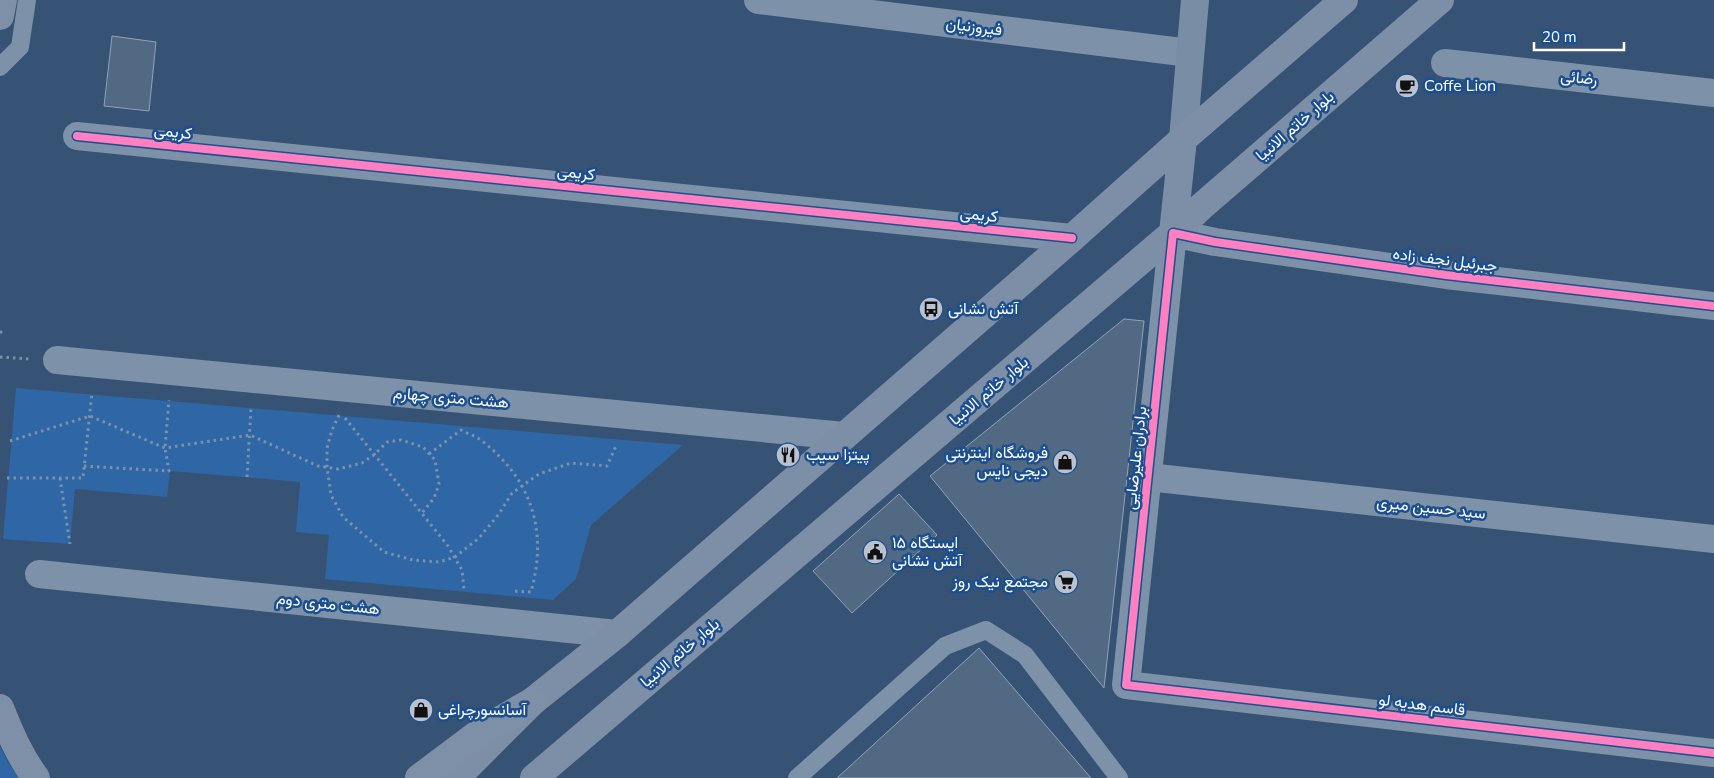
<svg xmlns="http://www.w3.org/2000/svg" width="1714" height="778" font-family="'Nunito Sans',Vazirmatn,sans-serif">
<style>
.green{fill:#2f66a5}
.building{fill:#526984;stroke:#92a2b6}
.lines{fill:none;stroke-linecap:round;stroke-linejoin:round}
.path{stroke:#7d92a8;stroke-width:3;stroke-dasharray:2.5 4;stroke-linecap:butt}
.service{stroke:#7d92a8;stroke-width:18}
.minor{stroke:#7d92a8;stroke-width:28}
.secondary{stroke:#798da4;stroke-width:28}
.primary{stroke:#7d8ea7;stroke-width:28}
.trunk{stroke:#7e90a7;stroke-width:28}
.cycleway-casing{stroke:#1b4f8f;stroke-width:11}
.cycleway{stroke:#ff80c0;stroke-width:8}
.labels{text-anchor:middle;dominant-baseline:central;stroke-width:5;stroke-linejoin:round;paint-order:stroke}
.street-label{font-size:16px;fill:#fff;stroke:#1b4f8f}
.poi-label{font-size:16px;fill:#fff;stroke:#1b4f8f;text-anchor:start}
</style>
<rect width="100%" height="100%" fill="#365274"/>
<path class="green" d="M16,388L683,445L591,525L576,579L553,600L325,579L329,535L296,532L300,482L170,471L167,497L75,489L70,544L3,539Z
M0,746L8,763L19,778H0Z"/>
<path class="building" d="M112,36L156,42L149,111L104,106Z
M1124,319L1144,321L1104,688L930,476Z
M899,494L937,535L852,613L813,571Z
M979,648L1091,778H837Z"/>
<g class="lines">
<path class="path" d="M0,332H1L0,336
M0,357L29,359
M339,415L332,430L327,448V467L331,495L343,517L384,552L413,560L439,562L455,557L479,538L499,514L512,493L539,474L571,463L607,466L617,444
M345,418L448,546L462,570L464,589
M10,441L90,416L165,448L250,435L318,466L338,469L362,463L375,454L387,442L401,440L423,447L435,460L439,484L434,498L422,513
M429,454L461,430C468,434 476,436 482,441C532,480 548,531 531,592L511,591
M84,466L169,471L165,448L169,400
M247,477L251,407
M7,478H83L92,392
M60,478L70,544"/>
<path class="service" d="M0,67L20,47L27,0
M797,778L945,646L986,630L1025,655L1119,778"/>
<path class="minor" d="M758,0L1190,53
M1445,63L1714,93
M77,136L1072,238
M1714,306L1446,275L1215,242L1173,233L1126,685L1714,753
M57,360L844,436
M1148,477L1714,539
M39,574L617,634"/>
<path class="secondary" d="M1183,139L1195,0"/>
<path class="primary" d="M1173,233L1183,139
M456,778L533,701L617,634L1072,238L1183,139L1344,0
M534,778L1173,233L1202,206L1440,0"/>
<path class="trunk" d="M0,16L3,0
M0,708C10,733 20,757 36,778
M419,778L483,730L533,701"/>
<g class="cycleway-casing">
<path id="cycleway" d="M77,136L1072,238
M1714,306L1446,275L1215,242L1173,233L1126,685L1714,753"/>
</g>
<use href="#cycleway" class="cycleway"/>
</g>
<defs>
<g id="cafe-disc" transform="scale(1.25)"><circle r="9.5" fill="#b9c2ce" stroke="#1b4f8f"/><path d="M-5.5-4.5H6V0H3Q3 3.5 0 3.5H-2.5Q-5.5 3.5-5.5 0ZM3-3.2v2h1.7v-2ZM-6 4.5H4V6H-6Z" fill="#111"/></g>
<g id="bus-disc" transform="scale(1.25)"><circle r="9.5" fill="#b9c2ce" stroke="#1b4f8f"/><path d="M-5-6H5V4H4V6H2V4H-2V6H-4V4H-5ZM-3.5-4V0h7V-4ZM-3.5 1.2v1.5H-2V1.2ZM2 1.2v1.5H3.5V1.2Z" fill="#111"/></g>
<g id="restaurant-disc" transform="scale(1.25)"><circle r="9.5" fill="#b9c2ce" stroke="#1b4f8f"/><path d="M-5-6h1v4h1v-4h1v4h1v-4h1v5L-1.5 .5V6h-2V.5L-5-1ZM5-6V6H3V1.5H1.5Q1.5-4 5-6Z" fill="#111"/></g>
<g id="shop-disc" transform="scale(1.25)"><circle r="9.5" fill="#b9c2ce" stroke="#1b4f8f"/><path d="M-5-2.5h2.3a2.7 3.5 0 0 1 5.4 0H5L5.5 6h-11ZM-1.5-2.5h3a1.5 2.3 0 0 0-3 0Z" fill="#111"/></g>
<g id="civic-disc" transform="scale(1.25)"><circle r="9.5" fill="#b9c2ce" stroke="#1b4f8f"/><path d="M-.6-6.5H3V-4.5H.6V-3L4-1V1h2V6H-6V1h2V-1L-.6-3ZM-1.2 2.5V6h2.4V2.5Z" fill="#111"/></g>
<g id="supermarket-disc" transform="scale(1.25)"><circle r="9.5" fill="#b9c2ce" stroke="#1b4f8f"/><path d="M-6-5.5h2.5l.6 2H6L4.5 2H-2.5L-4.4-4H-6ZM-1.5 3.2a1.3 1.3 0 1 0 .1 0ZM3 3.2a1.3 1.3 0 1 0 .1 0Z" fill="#111"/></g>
</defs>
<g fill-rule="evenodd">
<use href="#cafe-disc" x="1407" y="86"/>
<use href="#bus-disc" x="931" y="309"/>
<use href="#restaurant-disc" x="788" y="455"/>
<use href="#shop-disc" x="1065" y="462"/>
<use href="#civic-disc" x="875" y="552"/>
<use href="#supermarket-disc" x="1066" y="582"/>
<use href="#shop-disc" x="421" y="710"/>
</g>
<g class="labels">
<g class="street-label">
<text transform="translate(974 27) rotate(7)">فیروزنیان</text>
<text transform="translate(1579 78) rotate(6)">رضائی</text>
<text transform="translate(1295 126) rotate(-41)">بلوار خاتم الانبیا</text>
<text transform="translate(173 132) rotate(6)">کریمی</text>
<text transform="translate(576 173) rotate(6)">کریمی</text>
<text transform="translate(979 215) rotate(6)">کریمی</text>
<text transform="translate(1445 260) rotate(7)">جبرئیل نجف زاده</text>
<text transform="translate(989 391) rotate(-40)">بلوار خاتم الانبیا</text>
<text transform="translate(451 398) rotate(5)">هشت متری چهارم</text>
<text transform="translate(1136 458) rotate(-84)">برادران علیرضایی</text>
<text transform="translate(1431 508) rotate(6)">سید حسین میری</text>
<text transform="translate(328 604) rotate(6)">هشت متری دوم</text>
<text transform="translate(680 653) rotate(-40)">بلوار خاتم الانبیا</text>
<text transform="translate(1422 705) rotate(7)">قاسم هدیه لو</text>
</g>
<g class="poi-label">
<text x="1424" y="86">Coffe Lion</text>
<text x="948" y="309">آتش نشانی</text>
<text x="1048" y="453" text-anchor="end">فروشگاه اینترنتی<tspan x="1048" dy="18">دیجی نایس</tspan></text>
<text x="806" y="455">پیتزا سیب</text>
<text x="892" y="543">ایستگاه ۱۵<tspan x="892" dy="18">آتش نشانی</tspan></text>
<text x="1048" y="582" text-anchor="end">مجتمع نیک‌ روز</text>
<text x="438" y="710">آسانسورچراغی</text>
</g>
</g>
<path d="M1534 42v8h90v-8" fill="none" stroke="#ffffff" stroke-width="2.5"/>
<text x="1542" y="42" font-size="15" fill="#ffffff" stroke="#1b4f8f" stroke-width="4" paint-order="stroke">20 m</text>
</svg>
